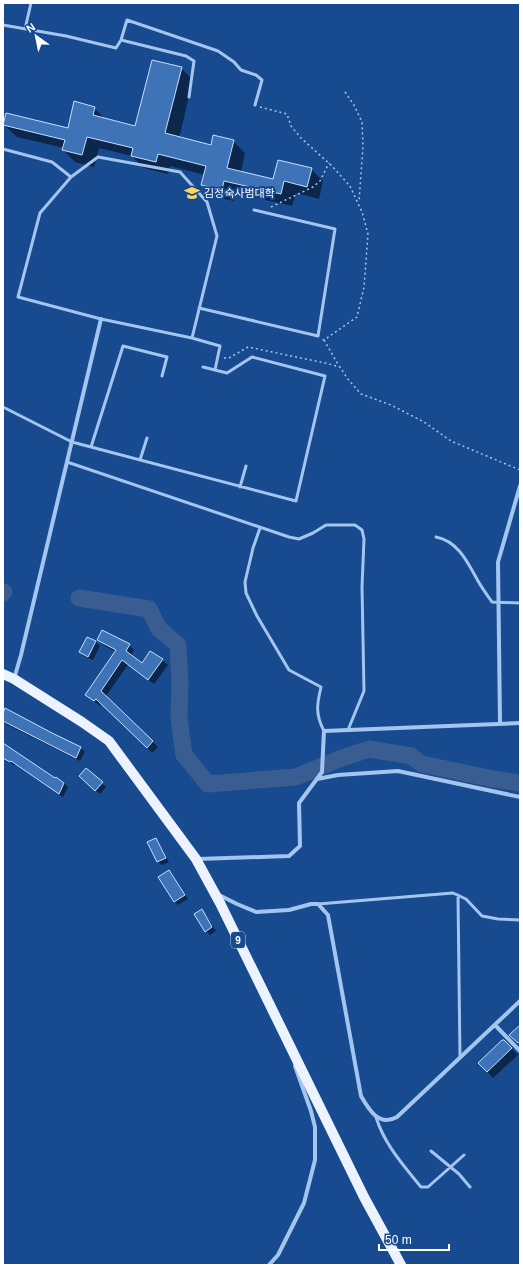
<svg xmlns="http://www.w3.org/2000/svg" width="523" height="1268" font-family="Arial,'Noto Sans KR',sans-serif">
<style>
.shadow{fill:#0007}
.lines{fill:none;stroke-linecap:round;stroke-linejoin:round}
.river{stroke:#395d90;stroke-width:17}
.building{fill:#3f73b7;stroke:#c9dffb}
.path{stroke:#a3c5ef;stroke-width:1.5;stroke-dasharray:2 3;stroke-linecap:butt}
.service{stroke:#a3c5ef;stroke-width:3}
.minor{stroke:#a3c5ef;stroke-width:4}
.primary{stroke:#ecf3ff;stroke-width:10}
.labels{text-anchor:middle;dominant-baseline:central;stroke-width:4;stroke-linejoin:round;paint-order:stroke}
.shield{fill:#174a8f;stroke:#b9c9dd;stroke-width:1}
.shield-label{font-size:10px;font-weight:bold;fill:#fff}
.poi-label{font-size:11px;fill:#fff;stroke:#174a8f;text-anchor:start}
</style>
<rect width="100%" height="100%" fill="#174a8f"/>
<path class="shadow" d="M181,68L193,80L179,138L212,146L233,141L245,153L241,172L274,180L311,169L323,181L319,199L296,193L292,206L236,193L234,201L215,197L203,185L205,175L170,166L168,174L144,168L132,156L99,148L94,167L75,162L63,150L64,148L17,137L4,125L68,129L94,108L106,120L136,127Z
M88,638L96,642L100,646L93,660L84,656L80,652Z
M98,640L129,645L134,650L131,656L142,664L150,652L162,660L168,665L154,684L128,665L106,696L158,747L152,753L102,703L100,706L87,695L116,652L103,645Z
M3,715L81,748L85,752L80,761L4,723L3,722Z
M3,745L55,780L64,783L68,787L63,797L15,764V766L3,758Z
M86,769L106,787L100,794L84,780Z
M155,839L159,843L169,862L162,865L158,862Z
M169,872L173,876L188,899L178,905L174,901Z
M201,911L205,914L216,931L210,935L206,931Z
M504,1041L518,1055L493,1078L479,1063Z"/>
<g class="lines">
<path class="river" d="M3,593L4,592
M79,598L149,609L159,629L178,645L180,682L179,718L184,755L208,784L296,777L339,759L369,749L411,756L422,764L493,779L520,783"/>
</g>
<path class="building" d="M152,60L182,67L165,133L211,145L213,135L234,140L227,168L273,179L278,160L312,168L307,187L284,181L281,194L224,181L222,190L201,185L206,166L158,154L156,162L131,156L133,148L87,137L82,155L62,150L65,140L3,125L6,113L68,128L74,101L95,107L93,115L135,126Z
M102,630L130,644L126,651L142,663L150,651L163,659L148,680L122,660L101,691L153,741L147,748L96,699L94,701L85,695L116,650L97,640Z
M87,637L96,641L88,657L79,652Z
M5,708L52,733L81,747L76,758L3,721V713Z
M3,743L55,778L56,777L64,783L59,794L11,761L10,762L3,758Z
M86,768L103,782L95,791L79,776Z
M156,838L166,858L157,862L147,842Z
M169,870L185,895L174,902L158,877Z
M202,909L212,927L205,932L194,914Z
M520,1025V1041L518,1043L509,1035Z
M502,1040H504L512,1048L487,1072L478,1063Z"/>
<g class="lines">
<path class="path" d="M345,92L354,105L362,122L363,146L359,202
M260,107L287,114L291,126L301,138L332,166L350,186L362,212L368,234L364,287L357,317L324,340L322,339
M271,207L313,187L320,181L329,163
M324,340L339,366
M224,358H229L248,347L325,363L340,367L347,378L361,394L391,405L424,422L451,441L520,470"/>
<path class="service" d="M3,25L66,36L116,48L121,40L127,20L218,51L234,62L241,70L256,75L262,80L255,105
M25,29L31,3
M121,40L186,56L194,61L189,97
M3,149L52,162L71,177
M98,157L180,172L207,202L217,236L192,338L101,319L18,297L40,213L71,177Z
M199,308L318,336L335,229L254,210
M192,338L220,346L215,370
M3,407L72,442L296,501L325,376L252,357L227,373L203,367
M91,447L123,346L167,357L162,376
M140,460L147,438
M67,462L289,537L299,539L313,533L326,525H355L362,530L364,539L362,587L364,691L348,730
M240,487L246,466
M260,528L253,548L245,582L246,593L257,616L289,670L321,687C317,704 315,714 324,731
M436,537C458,541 468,563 478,581C482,588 487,595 492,602L520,603
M458,895L460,1058
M318,904L453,893L466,899L482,916L498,919L520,920
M376,1117C384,1144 404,1166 421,1187H428L464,1155
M431,1151L459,1174L470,1187"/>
<path class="minor" d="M14,679L21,655L101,319
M500,723L498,562L520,486
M317,779L338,775L398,771L520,797
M198,859L289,856L300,846L299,803L322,772L324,731L520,723
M217,894L237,904L256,912L289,910L311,904H318L328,915L361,1096C369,1110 379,1127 397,1117L520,1001
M495,1025L520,1051
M269,1265L278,1255L304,1203L315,1160V1127L311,1111L295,1066"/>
<path class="primary" d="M3,674L14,679L82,722L109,741L196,859L220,903L364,1197L401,1265"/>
</g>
<defs>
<g id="university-bare" transform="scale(1.2)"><path d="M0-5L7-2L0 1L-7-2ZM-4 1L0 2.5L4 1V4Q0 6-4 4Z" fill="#ffd462" stroke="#174a8f" stroke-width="2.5" paint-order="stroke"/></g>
</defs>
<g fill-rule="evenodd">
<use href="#university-bare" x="192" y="193"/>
</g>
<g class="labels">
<rect class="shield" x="231" y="932" width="14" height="16" rx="3"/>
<g class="shield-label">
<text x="238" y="940">9</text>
</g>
<g class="poi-label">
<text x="204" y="193">김정숙사범대학</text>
</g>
</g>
<rect width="523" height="1268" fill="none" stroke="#ffffff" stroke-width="8"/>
<g transform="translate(36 36) rotate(327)" stroke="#174a8f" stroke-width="3" paint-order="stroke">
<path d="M0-3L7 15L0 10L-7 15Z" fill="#ffffff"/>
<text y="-6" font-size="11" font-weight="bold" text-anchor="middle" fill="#ffffff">N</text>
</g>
<path d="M379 1244v6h70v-6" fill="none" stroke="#ffffff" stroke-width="2"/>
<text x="385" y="1244" font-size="12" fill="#ffffff" stroke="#174a8f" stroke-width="3" paint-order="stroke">50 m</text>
</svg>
